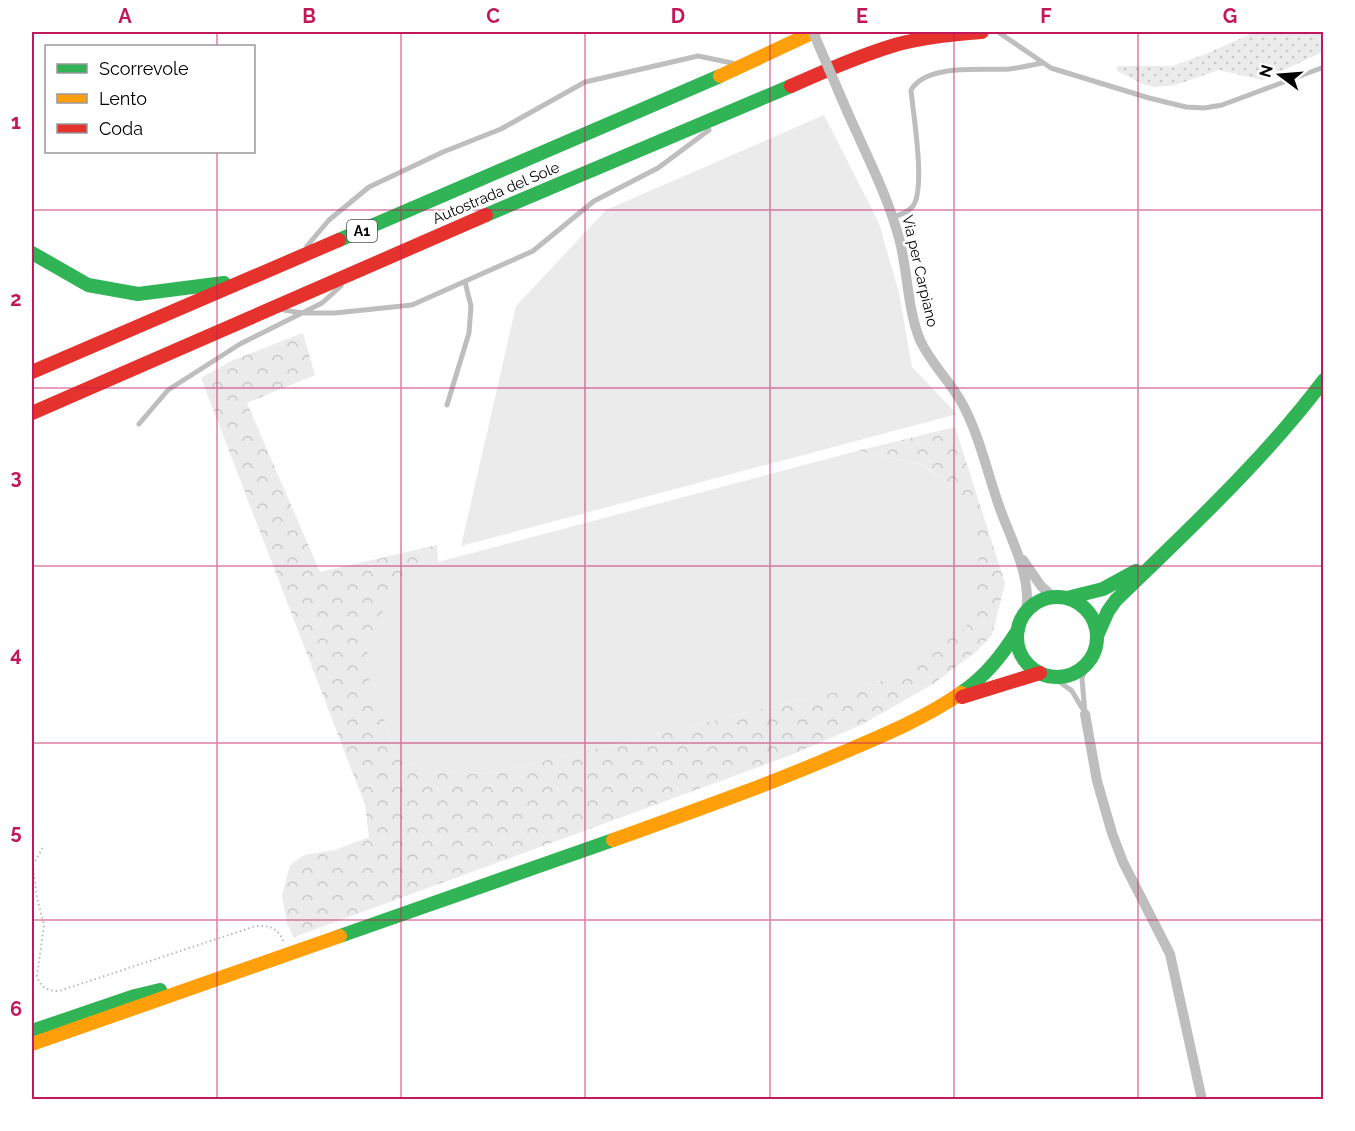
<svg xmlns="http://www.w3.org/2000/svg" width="1355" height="1131" font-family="Raleway,sans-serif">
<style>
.grass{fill:url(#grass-dots)}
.forest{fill:url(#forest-crowns)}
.pitch{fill:#ebebeb}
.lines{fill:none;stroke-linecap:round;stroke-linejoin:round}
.path{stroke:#b9b9b9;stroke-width:2;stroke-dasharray:1.5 3;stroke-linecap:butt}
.lane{stroke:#bebebe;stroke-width:5}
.street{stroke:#bebebe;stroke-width:10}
.fast{stroke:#30b455;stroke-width:14}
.slow{stroke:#ff9f0a;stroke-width:14}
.jam{stroke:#e5322d;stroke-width:14}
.street-bridge{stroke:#bebebe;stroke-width:10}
.grid{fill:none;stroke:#c2185b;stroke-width:1.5;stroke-opacity:0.55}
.labels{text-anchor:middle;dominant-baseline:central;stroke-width:5;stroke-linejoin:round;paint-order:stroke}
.shield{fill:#fff;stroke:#4c4c4c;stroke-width:1.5}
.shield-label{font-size:14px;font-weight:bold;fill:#000}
.street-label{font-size:15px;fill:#000;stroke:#fff}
.neatline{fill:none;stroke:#c2185b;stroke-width:2}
.grid-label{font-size:20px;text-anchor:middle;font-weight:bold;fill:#c2185b}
</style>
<defs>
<pattern id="grass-dots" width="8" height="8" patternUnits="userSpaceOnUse" patternTransform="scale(1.5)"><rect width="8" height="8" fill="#ebebeb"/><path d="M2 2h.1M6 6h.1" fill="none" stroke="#c8c8c8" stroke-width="1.8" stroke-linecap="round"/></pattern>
<pattern id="forest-crowns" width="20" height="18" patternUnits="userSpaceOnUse" patternTransform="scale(1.5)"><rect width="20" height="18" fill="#ebebeb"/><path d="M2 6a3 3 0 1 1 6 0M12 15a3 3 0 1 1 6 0" fill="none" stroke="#c8c8c8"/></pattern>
</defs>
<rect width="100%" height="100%" fill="#fff"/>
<path class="grass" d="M1255,32H1323V52L1262,80L1219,70L1175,85L1159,87L1145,85L1117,71V66H1173L1208,53Z"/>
<path class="forest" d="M303,333L315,375L247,403L320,572L437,545L438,562L399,581L382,712L395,756L429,772L488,774L899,677L960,491L921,464L857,451L955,427L1005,583L992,635L977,651L933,684L863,724L791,755L294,937L287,924L282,895L290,865L304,855L335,850L369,837L365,805L201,378L231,361Z"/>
<path class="pitch" d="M824,115L879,223L899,293L912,367L957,414L461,546L516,306L606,210Z
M857,451L920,464L960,491L975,525L980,578L966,627L899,677L488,774L429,772L395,756L382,712L364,666L374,629L399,580L438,562Z"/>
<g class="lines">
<path class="path" d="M1097,662L1102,648
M32,865H33L37,898L44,925L37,976C40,987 47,991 59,991L256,926C270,925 278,928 283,941
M33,865L43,847"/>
<path class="lane" d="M998,32L1051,68L1149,98L1186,107L1204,108L1222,105L1324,67
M893,217C900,215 909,212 913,206C926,188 913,113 911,90C927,63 981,71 1009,69C1020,68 1031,65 1042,63
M307,246L329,220L369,187L443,152L501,129L585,82L698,56L732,63
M284,310L302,313H335L412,305L533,251L594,201L658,168L709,130
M447,405L469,333L471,306L465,282
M139,424L168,390L240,344L322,303L341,286
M1053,677L1072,691L1082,708
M1085,714L1082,678L1088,662"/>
<path class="street" d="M847,111C865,152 887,194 899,238C908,271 907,308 920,340C931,364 951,382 963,405C979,435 987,471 998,503C1010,539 1032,574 1026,612
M1023,560L1041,586L1054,598
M1085,714L1097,781L1112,833L1123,862L1170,954L1202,1100"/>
<path class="fast" d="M486,215L791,86
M339,240L720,76
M32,253L88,285L138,294L224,283
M1017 637a40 40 0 1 1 80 0a40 40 0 1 1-80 0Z
M1067,598L1103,589L1136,571
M1097,636L1108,611L1116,600C1188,530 1263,461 1324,380
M961,693C986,676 1002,655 1018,630
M340,936L613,840
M32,1031L135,996L160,990"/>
<path class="slow" d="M720,76L814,32
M613,840C691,812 768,785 844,752C884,735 925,718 961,693
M32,1044L340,936"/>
<path class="jam" d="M791,86C825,71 859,56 895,45C923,37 953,34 982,32
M32,372L339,240
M32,413L486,215
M962,697L1040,673"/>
<path class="street-bridge" d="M813,32L847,111"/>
</g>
<path class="grid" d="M217,32V46M401,32V1100M585,32V1100M770,32V1100M954,32V1100M1138,32V1100M217,152V1100M32,210H1324M32,388H1324M32,566H1324M32,743H1324M32,920H1324"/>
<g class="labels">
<rect class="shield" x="347" y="220" width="30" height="22" rx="4.5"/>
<g class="shield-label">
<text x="362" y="231">A1</text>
</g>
<g class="street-label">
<text transform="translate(496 193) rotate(-23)">Autostrada del Sole</text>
<text transform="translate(920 271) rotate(77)">Via per Carpiano</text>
</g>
</g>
<rect width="1355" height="1131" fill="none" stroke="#ffffff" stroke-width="66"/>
<rect x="45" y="45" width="210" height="108" fill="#ffffff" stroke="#999999" stroke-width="1.5"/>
<rect x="57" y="64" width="30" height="9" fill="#30b455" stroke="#999999" stroke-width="1.5"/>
<text x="99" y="75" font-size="18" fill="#000000">Scorrevole</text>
<rect x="57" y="94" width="30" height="9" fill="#ff9f0a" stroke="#999999" stroke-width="1.5"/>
<text x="99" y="105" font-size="18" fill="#000000">Lento</text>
<rect x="57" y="124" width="30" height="9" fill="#e5322d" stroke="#999999" stroke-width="1.5"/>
<text x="99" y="135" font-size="18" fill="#000000">Coda</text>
<g transform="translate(1280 75) rotate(286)" stroke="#ffffff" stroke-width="4.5" paint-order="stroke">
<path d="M0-4.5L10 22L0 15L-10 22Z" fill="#000000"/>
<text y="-9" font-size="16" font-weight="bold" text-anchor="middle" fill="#000000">N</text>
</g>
<rect x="33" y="33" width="1289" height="1065" class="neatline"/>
<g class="grid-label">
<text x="125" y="23">A</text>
<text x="309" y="23">B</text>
<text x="493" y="23">C</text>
<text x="678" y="23">D</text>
<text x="862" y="23">E</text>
<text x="1046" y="23">F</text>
<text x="1230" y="23">G</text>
<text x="16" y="129">1</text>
<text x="16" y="306">2</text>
<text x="16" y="484">3</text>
<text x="16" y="661">4</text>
<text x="16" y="839">5</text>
<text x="16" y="1016">6</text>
</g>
</svg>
